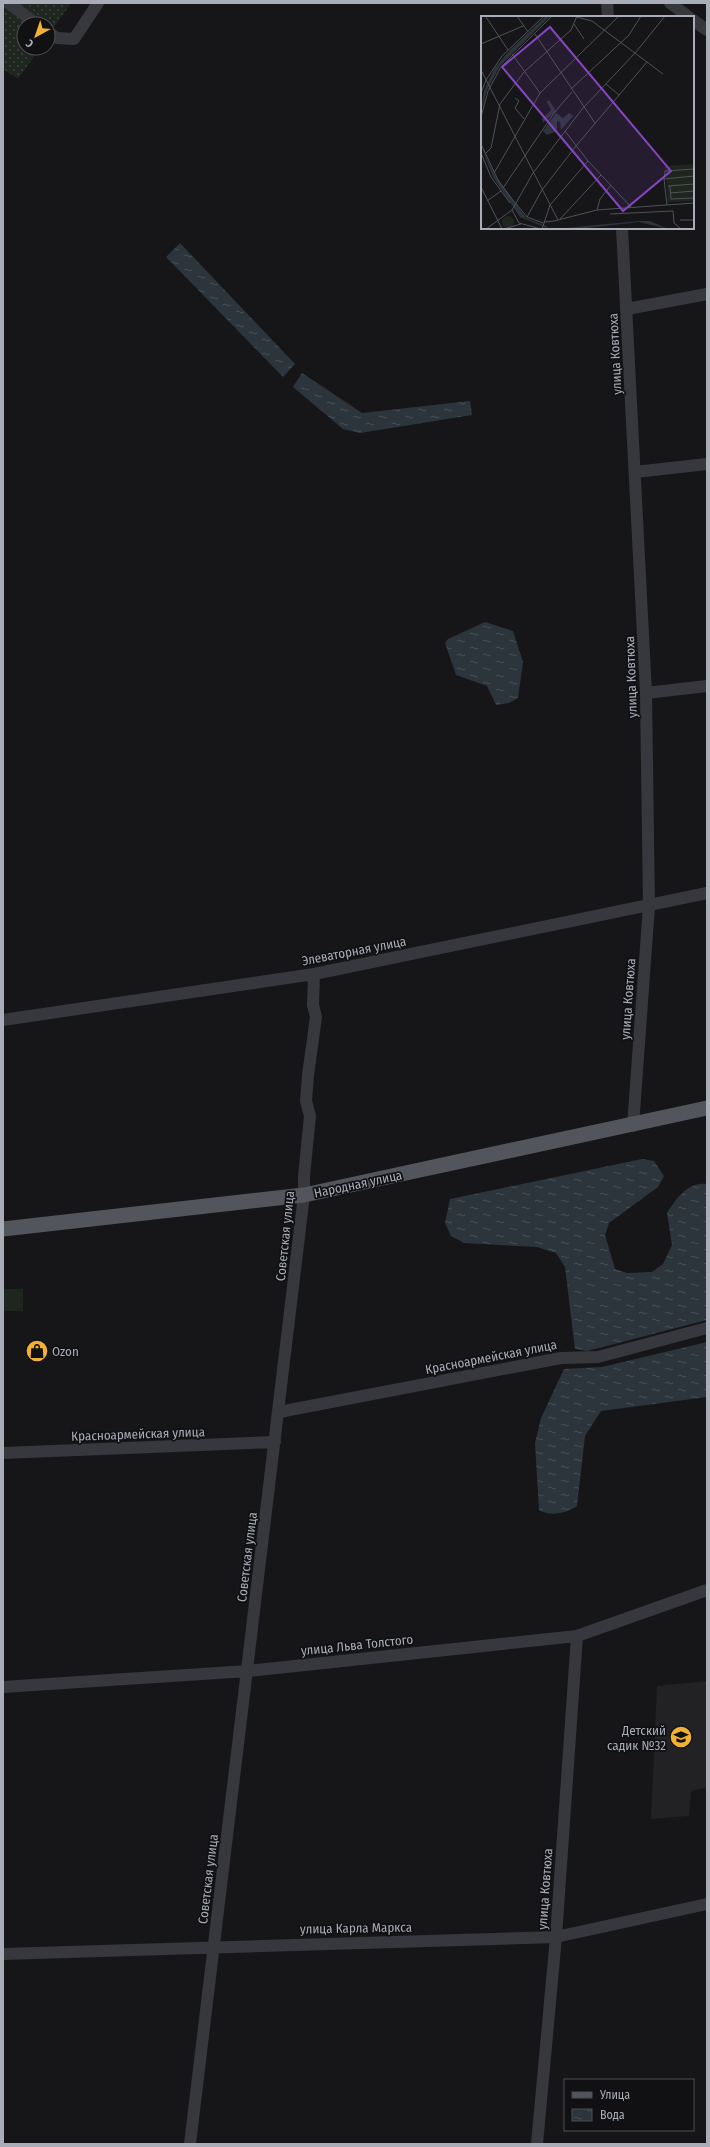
<svg xmlns="http://www.w3.org/2000/svg" width="710" height="2147" font-family="'Fira Sans Condensed',sans-serif">
<style>
.built{fill:#222225}
.grass{fill:#1e261f}
.garden{fill:url(#garden-dots)}
.water{fill:url(#water-ripples)}
.lines{fill:none;stroke-linecap:round;stroke-linejoin:round}
.minor{stroke:#37383d;stroke-width:12}
.major{stroke:#53555c;stroke-width:15}
.labels{text-anchor:middle;dominant-baseline:central;stroke-width:3.5;stroke-linejoin:round;paint-order:stroke}
.street-label{font-size:13px;fill:#a8adb8;stroke:#111113}
.poi-label{font-size:13px;fill:#a8adb8;stroke:#111113;text-anchor:start}
.inset-road{fill:none;stroke:#505258;stroke-width:1}
.view{fill:#8446be;fill-opacity:0.15;stroke:#8446be;stroke-width:2}
.inset-edge{fill:none;stroke:#a8adb8;stroke-width:2}
</style>
<defs>
<pattern id="garden-dots" width="8" height="8" patternUnits="userSpaceOnUse"><rect width="8" height="8" fill="#1e261f"/><path d="M2 2h.1M6 6h.1" fill="none" stroke="#3c433d" stroke-width="1.8" stroke-linecap="round"/></pattern>
<pattern id="water-ripples" width="26" height="14" patternUnits="userSpaceOnUse"><rect width="26" height="14" fill="#2c353c"/><path d="M2 4q2-2 4 0t4 0M15 11q2-2 4 0t4 0" fill="none" stroke="#485056"/></pattern>
</defs>
<rect width="100%" height="100%" fill="#161618"/>
<path class="built" d="M707,1681V1787L691,1791L689,1816L651,1819L657,1686Z"/>
<path class="grass" d="M3,1289H23V1311H3Z"/>
<path class="garden" d="M3,3H71L48,36V24H24V48H40L18,79L3,69Z"/>
<path class="water" d="M180,243L295,364L283,377L166,257Z
M302,373L362,413L470,401L472,415L360,433L343,429L293,387Z
M485,622L513,631L523,662L518,698L509,703L496,705L487,686L456,675L445,643L448,639Z
M642,1159L654,1161L664,1176L658,1187L609,1223L605,1235L615,1269L627,1273L652,1272L663,1264L672,1245L667,1213C675,1200 688,1181 707,1184V1320L587,1351L575,1349L565,1267L556,1253L537,1247L464,1243L451,1236L445,1223L450,1199Z
M707,1342V1397L601,1411L585,1436L577,1506C567,1513 550,1517 539,1510L535,1443L541,1418L564,1369L602,1367Z"/>
<g class="lines">
<path class="minor" d="M8,3L37,24
M607,3L608,17
M670,3L689,17
M693,20L707,30
M48,32L57,38L74,39L98,3
M622,228L646,693L649,906L633,1126
M627,309L707,294
M635,472L707,464
M646,693L707,686
M3,1020L314,974L707,893
M279,1412L561,1358L598,1357L707,1328
M3,1453L275,1442
M3,1687L248,1671L577,1636L707,1590
M3,1954L556,1937L707,1904
M190,2144L304,1195V1176L310,1116L306,1101L308,1075L316,1017L313,1005L314,974
M537,2144L556,1937L577,1636"/>
<path class="major" d="M3,1229L304,1195L707,1108"/>
</g>
<defs>
<g id="shop-disc" transform="scale(1.15)"><circle r="9.5" fill="#f2b134" stroke="#111113"/><path d="M-5-2.5h2.3a2.7 3.5 0 0 1 5.4 0H5L5.5 6h-11ZM-1.5-2.5h3a1.5 2.3 0 0 0-3 0Z" fill="#111"/></g>
<g id="school-disc" transform="scale(1.15)"><circle r="9.5" fill="#f2b134" stroke="#111113"/><path d="M0-5L7-2L0 1L-7-2ZM-4 1L0 2.5L4 1V4Q0 6-4 4Z" fill="#111"/></g>
</defs>
<g fill-rule="evenodd">
<use href="#shop-disc" x="37" y="1351"/>
<use href="#school-disc" x="681" y="1737"/>
</g>
<g class="labels">
<g class="street-label">
<text transform="translate(615 354) rotate(-93)">улица Ковтюха</text>
<text transform="translate(631 677) rotate(-92)">улица Ковтюха</text>
<text transform="translate(354 951) rotate(-11)">Элеваторная улица</text>
<text transform="translate(628 999) rotate(-86)">улица Ковтюха</text>
<text transform="translate(358 1184) rotate(-12)">Народная улица</text>
<text transform="translate(285 1236) rotate(-84)">Советская улица</text>
<text transform="translate(491 1357) rotate(-11)">Красноармейская улица</text>
<text transform="translate(138 1434) rotate(-2)">Красноармейская улица</text>
<text transform="translate(247 1557) rotate(-83)">Советская улица</text>
<text transform="translate(357 1645) rotate(-6)">улица Льва Толстого</text>
<text transform="translate(208 1879) rotate(-83)">Советская улица</text>
<text transform="translate(545 1889) rotate(-86)">улица Ковтюха</text>
<text transform="translate(356 1928) rotate(-1)">улица Карла Маркса</text>
</g>
<g class="poi-label">
<text x="52" y="1351">Ozon</text>
<text x="666" y="1730" text-anchor="end">Детский<tspan x="666" dy="15">садик №32</tspan></text>
</g>
</g>
<g transform="translate(481 16)">
<rect width="213" height="213" fill="#161618"/>
<path d="M21 206a6 6 0 1 1 12 0a6 6 0 1 1-12 0Z" fill="#1e261f"/>
<path d="M213,148V185L187,186L184,150Z" fill="#1e261f"/>
<path d="M65,0H69L19,50L6,74L0,95L3,75L13,53L28,35ZM68,84L75,95L62,107L61,103L70,94L66,86ZM75,97L82,102L88,97L92,100L80,114L79,106L76,105V115L66,119L62,115ZM0,130L14,160L45,202L65,210L68,213L39,201L12,161ZM158,205H169L187,213L158,206L97,213H74Z" fill="#2c353c"/>
<path class="inset-road" d="M36,0L47,16M92,0L111,5L182,58M5,1L27,34M93,8L103,23M54,18L114,107M0,28L42,10M31,38L59,77M0,54L77,204M125,68L138,79M90,73L148,19L160,0M0,77L5,64L21,40L63,0M34,82L38,85L34,92L43,103M0,101L7,75L20,51L71,0M84,115L107,145L151,192M0,128L17,164L31,183L46,201L62,207M0,137L10,161L29,187M5,137L10,132L19,88L43,56L90,14L96,0M13,157L59,77L138,0M183,163L184,155L213,153M187,170L213,168M189,170L190,183L213,182M0,171L21,213M22,172L73,97L91,76M189,177L213,175M6,185L20,175M186,189L183,163L213,160M31,194L38,207L60,213M116,194L119,183L130,169M129,198L192,195L193,207L200,213M46,201L61,174L95,130L166,46M79,203L120,159M199,204H213M63,206L73,205L116,194L213,187M5,213L31,194L52,157L102,92L155,36L184,0M23,213L40,208M61,213L69,189L107,145"/>
<path class="view" d="M69,11L190,155L142,195L21,51Z"/>
<rect width="213" height="213" class="inset-edge"/>
</g>
<rect width="710" height="2147" fill="none" stroke="#a8adb8" stroke-width="8"/>
<rect x="564" y="2079" width="130" height="52" fill="#111113" stroke="#4d4f55"/>
<rect x="572" y="2092" width="20" height="6" fill="#53555c" stroke="#4d4f55"/>
<text x="600" y="2099" font-size="12" fill="#a8adb8">Улица</text>
<rect x="572" y="2109" width="20" height="12" fill="url(#water-ripples)" stroke="#4d4f55"/>
<text x="600" y="2119" font-size="12" fill="#a8adb8">Вода</text>
<g transform="translate(36 36) rotate(220)"><circle r="19" fill="#111113" stroke="#4d4f55"/>
<path d="M0-3L7 15L0 10L-7 15Z" fill="#f2b134"/>
<text y="-6" font-size="11" font-weight="bold" text-anchor="middle" fill="#a8adb8">С</text>
</g>
</svg>
